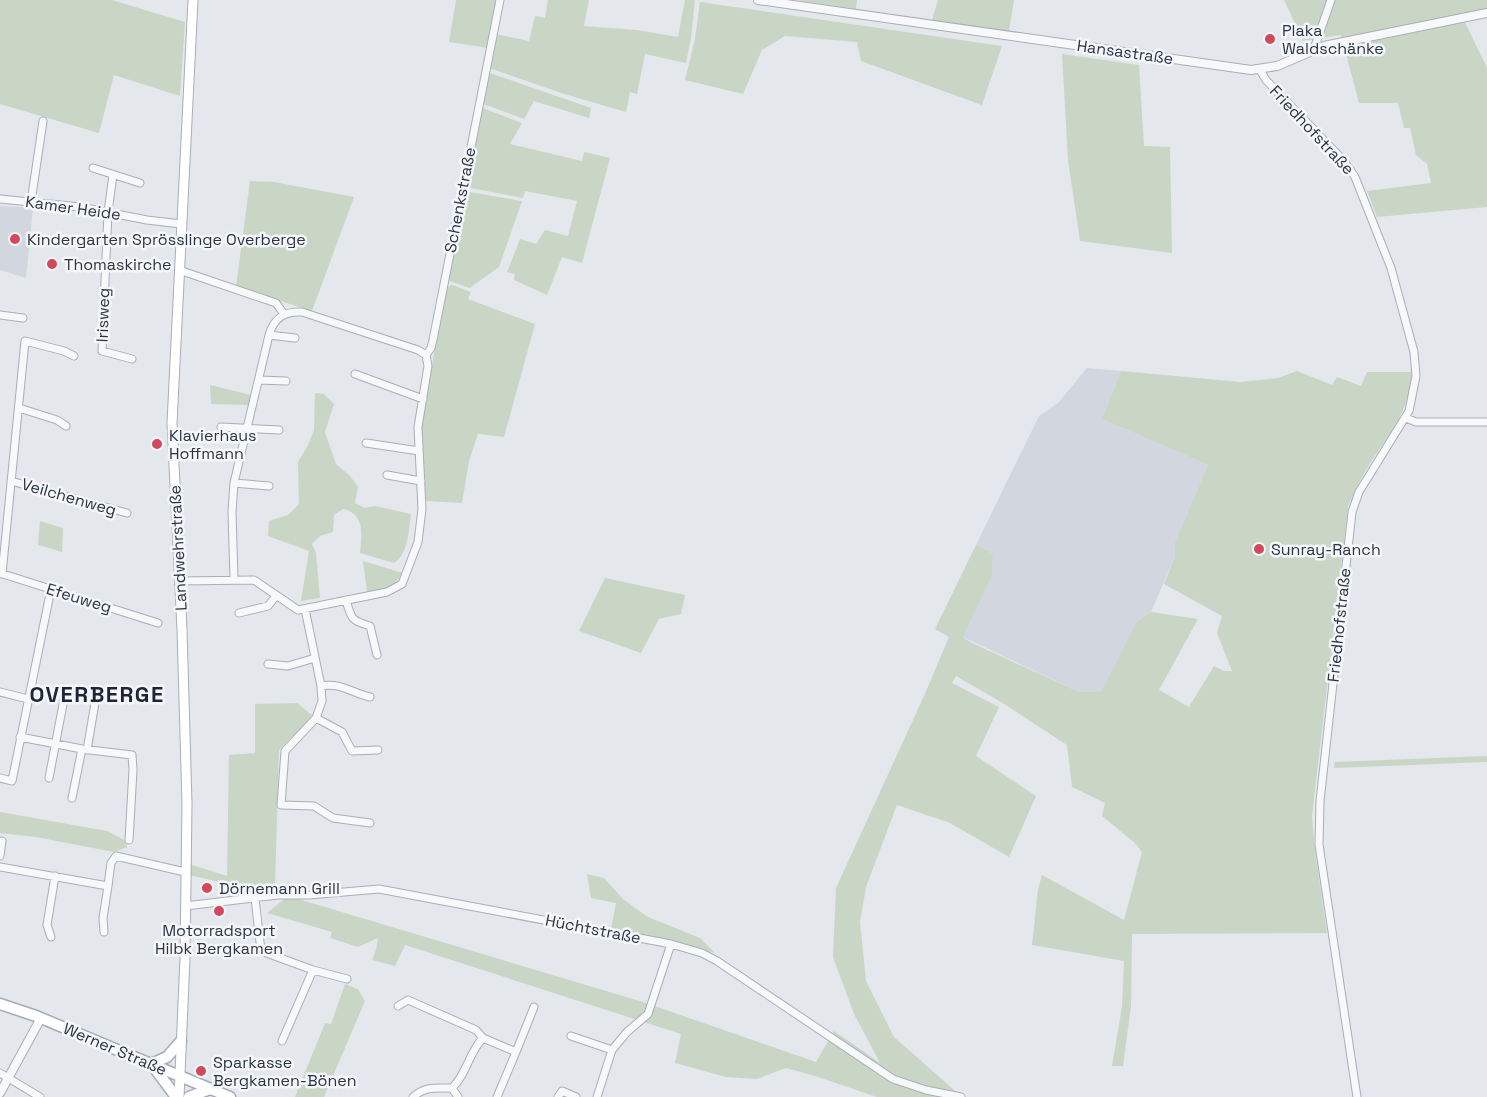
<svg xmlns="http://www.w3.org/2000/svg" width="1487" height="1097" font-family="'Space Grotesk',sans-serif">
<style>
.built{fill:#d2d6de}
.green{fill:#c9d6c5}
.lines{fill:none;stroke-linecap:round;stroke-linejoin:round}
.minor-casing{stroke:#a9aeb7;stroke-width:9}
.tertiary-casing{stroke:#a9aeb7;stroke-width:10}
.secondary-casing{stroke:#a9aeb7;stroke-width:11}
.primary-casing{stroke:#a3abb8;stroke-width:13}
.minor{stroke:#f7f8fa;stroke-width:7}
.tertiary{stroke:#f7f8fa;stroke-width:8}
.secondary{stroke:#fff;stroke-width:9}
.primary{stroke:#fff;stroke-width:10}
.poi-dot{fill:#d1495b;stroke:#f4f6f9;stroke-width:2}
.labels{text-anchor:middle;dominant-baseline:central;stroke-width:5;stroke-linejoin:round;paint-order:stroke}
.poi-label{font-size:16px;fill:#2b3445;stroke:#f4f6f9;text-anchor:start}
.street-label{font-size:16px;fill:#2b3445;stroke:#f4f6f9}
.district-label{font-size:22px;font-weight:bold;letter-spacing:1.5px;fill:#1d2536;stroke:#f4f6f9}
</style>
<rect width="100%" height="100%" fill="#e4e7ec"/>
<path class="built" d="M0,206L33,208L26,278L0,270Z
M1087,368L1121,371L1102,419L1208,465L1175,542V556L1151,612L1137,621L1103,691L1079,692L963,637L992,576L993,554L976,545L1039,416L1058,403Z"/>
<path class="green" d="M0,0H112L185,22L180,96L114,75L99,133L0,104Z
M456,0H498L488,48L449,42Z
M548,0H589L584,26L637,30L678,37L685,0H695L691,39L686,63L645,54L637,94L630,92L626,112L561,93L489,68L496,34L529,41L535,16L545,18Z
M797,0H857L856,9Z
M938,0H1014L1009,31L932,20Z
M1284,0H1487V9L1461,14L1487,68V207L1377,217L1367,191L1431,183L1427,164L1416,155L1410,128H1404L1398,103H1359L1341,35L1303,41Z
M700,2L1002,46L982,105L861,61L857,42L785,36L762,50L743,94L685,80L695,39Z
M1062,54L1139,65L1144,146L1170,147L1172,253L1080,241L1068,160Z
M487,72L591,108L589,118L534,101L524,119L481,103Z
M480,107L522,123L510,144L582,161L584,152L610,158L582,263L562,257L547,295L514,280L515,274L507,272L520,239L536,244L545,230L568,236L577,201L525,191L523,198L465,187Z
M250,181L274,182L354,197L312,311L236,287Z
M464,191L522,201L499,267L470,288L447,280Z
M452,285L471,292L468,299L535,324L504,437L478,434L469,461L462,503L426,501L421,431L445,288Z
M1121,371L1240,382L1278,378L1297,371L1332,385L1337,377L1361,386L1367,372H1412C1410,415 1385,437 1365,472C1358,483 1354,495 1348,506L1312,816L1315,851L1327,933L1132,934L1131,1006L1123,1066H1112L1122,1007L1124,961L1032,945L1038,889L1042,875L1124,920L1142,852L1135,843L1102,816L1105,803L1072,787L1067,745L1001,702L956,676L952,683L999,707L976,756L1036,796L1009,857L950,823L897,805L866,887L860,922L866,981L894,1037L962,1097H877L815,1076L786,1068L757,1079L726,1077L675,1063L681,1034L405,945L395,966L372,960L376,950L378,938L358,947L330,938L332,932L267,913L288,896L643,1002L816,1062L834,1031L880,1063L854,1014L833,957L836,888L924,696L949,637L935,629L976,545L993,554L992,576L963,637L972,643L1079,692L1102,691L1137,621L1151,612L1198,619L1159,690L1189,707L1214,666L1224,671H1232L1217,633L1222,616L1164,584L1175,556V542L1208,465L1102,419Z
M210,385L251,395L248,405L211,404Z
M315,393L324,394L334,404L325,432L336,464L350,476L358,487L355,503L365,508L375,506L411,514C409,529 408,555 394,563L360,553C362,534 365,514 343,509L334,515L333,532L320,536L312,544L316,553L320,598L301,601L309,551L268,536L269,521L288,515L299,504L298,462L308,445L314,430Z
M40,521L63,528L62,552L38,545Z
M363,561L403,573L392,587L367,592Z
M605,578L685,595L681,614L659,619L641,653L579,631Z
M297,703L313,716L279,750L275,886L273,891L258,896L215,881L185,874L186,863L227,876L229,755L255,753V704Z
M1487,756V762L1334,768L1335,762Z
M0,812L107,831L126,841L127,847L114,852L36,837L0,833Z
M587,874L604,878L623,899L648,917L700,938L715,953L674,941L611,929L616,903L591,898Z
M345,984L358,989L365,1001L324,1097H295L325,1023L331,1024Z"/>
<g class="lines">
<g class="minor-casing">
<path id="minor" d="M1314,49L1331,0
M1260,70L1266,80L1344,161L1355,177L1391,268L1414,352L1416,376L1409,411L1359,492L1352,512L1320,801L1319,845L1357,1097
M93,168L140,183
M113,175L108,212L102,351L132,359
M0,199L80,207L147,220L181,224
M31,202L43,121
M179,270L276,303L284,314
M0,315L23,318
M269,335L295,338
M355,374L423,399
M259,380L286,381
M19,408L57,420L66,426
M1406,418L1416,422H1487
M221,427L279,430
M366,443L419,451
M387,475L421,481
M11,481L127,513
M234,483L269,486
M0,573L158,623
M2,574L25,341L64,351L74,356
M234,579L232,512L234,483L269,335C274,318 284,311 302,312L418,350L426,355
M180,581L254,580L298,610L387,592L402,584L418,542L422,509L418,427L428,366L426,355L431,348L433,340L500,0
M346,600C351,619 352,621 370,626L377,655
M305,609L321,686L322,701L316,718L285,751L281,805L314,806L333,818L370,823
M239,613L268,606L276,596
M268,664L288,666L315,658
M321,686C340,682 352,693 370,697
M0,692L28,699
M316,718L342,732L352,751L378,750
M20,737L82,749L132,755L133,770L129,840
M87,750L95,703L104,692
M0,778L12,781L51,589
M49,778L64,699
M72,798L82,749
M0,856L2,841
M0,867L108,886L111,863L116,856L185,872
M255,898L261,951L313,970L282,1041
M185,906L278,895H309L379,889L671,944L702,953L717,961L893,1079L926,1090L961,1097
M104,932L103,918L108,886
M51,937L47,925L55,876
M313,970L347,979
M398,1006L408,1000L476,1030L483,1038L516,1052L534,1007
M571,1036L612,1050
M0,1073L40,1097
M413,1097C425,1086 436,1088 452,1088
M458,1097L452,1088C467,1074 469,1052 483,1038
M497,1097L516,1052
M558,1097L562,1091L576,1097
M597,1097L612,1050L627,1032L648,1014L671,944"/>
</g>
<g class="tertiary-casing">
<path id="tertiary" d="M758,0L1251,70L1277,66L1324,46L1487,13
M0,1093L41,1018"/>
</g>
<g class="secondary-casing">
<path id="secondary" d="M179,1097L185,958L187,804L182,629L172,423L193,0"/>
</g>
<g class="primary-casing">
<path id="primary" d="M0,1004L36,1016L230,1097
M151,1064L167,1057L181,1041
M153,1066L176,1097
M189,1097L210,1089"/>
</g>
<use href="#minor" class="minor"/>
<use href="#tertiary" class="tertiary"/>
<use href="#secondary" class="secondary"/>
<use href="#primary" class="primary"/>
</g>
<g class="poi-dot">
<circle cx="1270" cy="39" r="6"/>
<circle cx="15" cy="239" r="6"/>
<circle cx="52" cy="264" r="6"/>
<circle cx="157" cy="444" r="6"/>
<circle cx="1259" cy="549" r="6"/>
<circle cx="207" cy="888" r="6"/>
<circle cx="219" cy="911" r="6"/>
<circle cx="201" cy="1071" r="6"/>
</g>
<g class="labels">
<g class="poi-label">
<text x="1282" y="30">Plaka<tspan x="1282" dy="18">Waldschänke</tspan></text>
<text x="27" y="239">Kindergarten Sprösslinge Overberge</text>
<text x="64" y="264">Thomaskirche</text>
<text x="169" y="435">Klavierhaus<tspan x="169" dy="18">Hoffmann</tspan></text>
<text x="1271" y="549">Sunray-Ranch</text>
<text x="219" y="888">Dörnemann Grill</text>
<text x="219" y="930" text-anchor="middle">Motorradsport<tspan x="219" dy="18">Hilbk Bergkamen</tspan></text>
<text x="213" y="1062">Sparkasse<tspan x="213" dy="18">Bergkamen-Bönen</tspan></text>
</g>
<g class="street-label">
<text transform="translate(1125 52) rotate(8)">Hansastraße</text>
<text transform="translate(1312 130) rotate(47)">Friedhofstraße</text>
<text transform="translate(460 200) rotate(-79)">Schenkstraße</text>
<text transform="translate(73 208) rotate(8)">Kamer Heide</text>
<text transform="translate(103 315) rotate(-88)">Irisweg</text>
<text transform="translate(69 497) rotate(16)">Veilchenweg</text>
<text transform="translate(178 548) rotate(-93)">Landwehrstraße</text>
<text transform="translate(79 598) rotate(17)">Efeuweg</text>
<text transform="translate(1339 625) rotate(-84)">Friedhofstraße</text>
<text transform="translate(593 929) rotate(11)">Hüchtstraße</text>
<text transform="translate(115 1049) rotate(23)">Werner Straße</text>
</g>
<g class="district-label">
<text x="97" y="694">OVERBERGE</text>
</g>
</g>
</svg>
